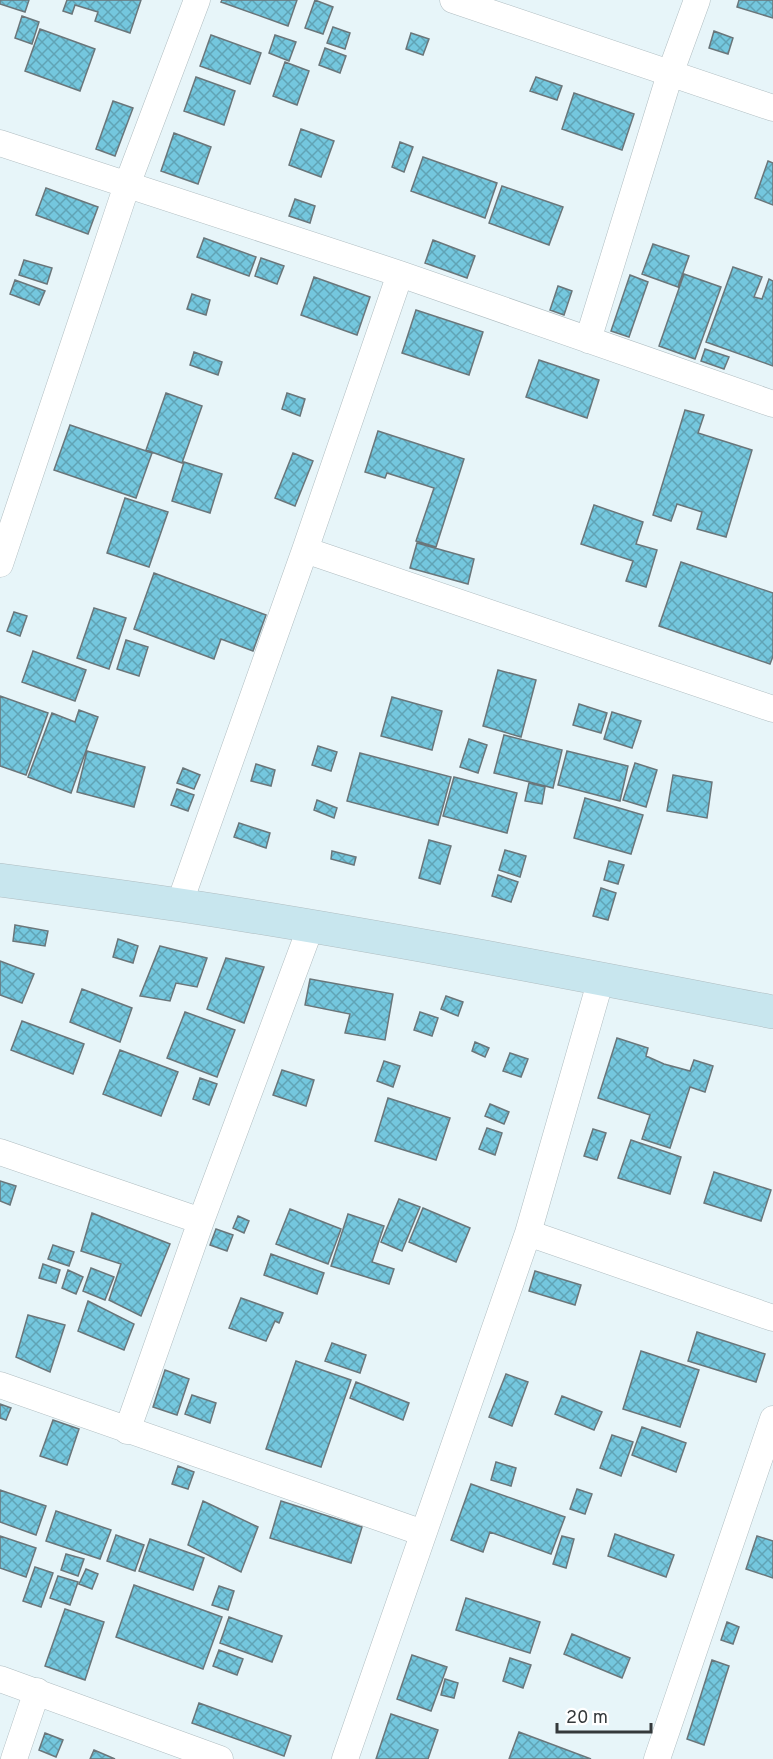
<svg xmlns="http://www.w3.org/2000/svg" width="773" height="1759" font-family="Overpass,sans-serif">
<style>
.building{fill:url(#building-cross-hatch);stroke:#6a767a;stroke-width:1.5}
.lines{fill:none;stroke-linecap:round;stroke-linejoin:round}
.street-casing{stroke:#b0bdc1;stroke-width:27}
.secondary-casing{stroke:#b0bdc1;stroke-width:34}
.street{stroke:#fff;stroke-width:26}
.secondary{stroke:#c8e6ee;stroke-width:33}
</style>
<defs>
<pattern id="building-cross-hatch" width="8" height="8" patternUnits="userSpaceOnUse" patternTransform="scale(1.5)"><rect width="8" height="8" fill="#74c7de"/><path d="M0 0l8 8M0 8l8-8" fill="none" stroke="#60a3b5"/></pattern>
</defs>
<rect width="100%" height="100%" fill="#e7f5f9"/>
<path class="building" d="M0,0H29L25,12L0,4Z
M67,0H141L130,33L95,21L98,12L75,5L72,14L63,11Z
M222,0H297L288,26L221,2Z
M315,0L333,7L323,34L305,28Z
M739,0H773V18L737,7Z
M22,16L39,22L32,44L15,38Z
M333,27L350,33L345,49L327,43Z
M40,29L95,49L80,91L25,71Z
M714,31L733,38L728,54L709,48Z
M411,33L429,39L423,55L406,49Z
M211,35L261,53L250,84L200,66Z
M275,35L296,42L289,61L269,53Z
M325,48L346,56L340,73L319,65Z
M285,62L309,71L297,105L273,96Z
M196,77L235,91L224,125L184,111Z
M536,77L562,86L557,100L530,91Z
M574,93L634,114L622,150L562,129Z
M113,101L133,108L115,156L96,149Z
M301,129L334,141L321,177L289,165Z
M174,133L211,147L198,184L161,171Z
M400,142L413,147L404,172L392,167Z
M423,157L497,183L485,218L411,191Z
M768,161L773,163V205L755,198Z
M502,186L563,207L549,245L489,223Z
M46,188L98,207L88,234L36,215Z
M295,199L315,206L310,223L289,216Z
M204,238L256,257L249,276L197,257Z
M433,240L475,256L467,278L425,263Z
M653,244L689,256L678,287L642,274Z
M261,258L284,266L277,284L255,276Z
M24,260L52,268L47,284L19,275Z
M733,267L762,277L754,297L762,299L769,279L773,281V366L706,342Z
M684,274L721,287L695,359L659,346Z
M630,275L648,282L629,337L611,331Z
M314,277L370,297L357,335L301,315Z
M15,280L45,291L39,305L10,294Z
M558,286L572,291L564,315L550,310Z
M192,294L210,300L206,315L187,309Z
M416,310L483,332L469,375L402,353Z
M705,349L729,357L724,369L701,361Z
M194,352L222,362L218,375L190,365Z
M539,360L599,380L587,418L526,397Z
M166,393L202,406L182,463L146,450Z
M287,393L305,399L300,416L282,409Z
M685,410L704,415L698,433L752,450L726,537L697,529L702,512L677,504L671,521L653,515Z
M70,425L152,453L136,498L54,470Z
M378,431L464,459L436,547L416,541L434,488L387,473L385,478L365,472Z
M293,453L313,461L295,506L275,498Z
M184,462L222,474L210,513L172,501Z
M125,498L168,512L149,567L107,553Z
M594,505L643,522L636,544L657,550L646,587L626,581L633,561L581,544Z
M417,543L474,559L468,584L410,568Z
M681,562L773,593V656L770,664L659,626Z
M154,573L266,615L253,651L221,639L214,659L134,629Z
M94,608L126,618L109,669L77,658Z
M14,612L27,616L20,636L7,631Z
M126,640L148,647L139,676L117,669Z
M33,651L86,670L75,701L22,682Z
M498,670L536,680L521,737L483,726Z
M0,696L48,713L26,775L0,766Z
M392,697L442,711L432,750L381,736Z
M579,704L607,713L601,733L573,725Z
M79,710L98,717L71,793L28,777L52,713L75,722Z
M612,712L641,721L632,748L604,739Z
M504,735L562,750L553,788L494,773Z
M469,739L487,745L478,773L460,767Z
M318,746L337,752L331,771L312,765Z
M87,751L145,767L134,807L77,792Z
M567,751L628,766L620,801L558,785Z
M360,753L451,777L438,825L347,801Z
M635,763L657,770L646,807L623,800Z
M256,764L275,770L271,786L251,781Z
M183,768L200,775L194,789L177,783Z
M673,775L712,782L707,818L667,811Z
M454,777L517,793L507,833L443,816Z
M529,783L545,787L542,804L525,801Z
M177,789L194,795L188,811L171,805Z
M585,798L643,815L631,854L574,838Z
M317,800L337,808L334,818L314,810Z
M239,823L270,833L266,848L234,837Z
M429,840L451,846L440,884L419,878Z
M505,850L526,856L520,877L499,870Z
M332,851L356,857L354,865L331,859Z
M609,861L624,865L618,884L604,880Z
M498,875L518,882L511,902L492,896Z
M601,888L616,893L608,920L593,916Z
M15,925L48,931L45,946L13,941Z
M118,939L138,946L133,963L113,957Z
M160,946L207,958L197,987L176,983L170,1001L140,996Z
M226,958L264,967L244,1023L207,1009Z
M0,961L34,974L22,1003L0,995Z
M310,979L393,994L385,1040L345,1033L350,1014L305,1005Z
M82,989L132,1008L120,1042L70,1022Z
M446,996L463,1002L458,1016L441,1009Z
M185,1012L235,1030L217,1077L167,1058Z
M420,1012L438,1018L432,1036L414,1030Z
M22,1021L84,1044L73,1074L11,1050Z
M617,1038L648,1048L646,1056L664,1064L690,1071L694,1060L713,1066L705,1092L690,1087L670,1148L642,1139L650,1115L598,1098Z
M475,1042L489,1048L485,1057L472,1051Z
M120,1050L178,1072L161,1116L103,1094Z
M510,1053L528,1059L521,1077L503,1071Z
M384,1061L400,1066L393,1087L377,1081Z
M282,1070L314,1080L306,1106L273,1095Z
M200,1078L217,1084L209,1105L193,1099Z
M388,1098L450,1118L436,1160L375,1141Z
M490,1104L509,1112L504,1124L485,1116Z
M487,1128L502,1133L495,1155L479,1149Z
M593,1129L606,1133L597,1160L584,1156Z
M631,1140L681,1157L670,1194L618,1178Z
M714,1172L771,1190L761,1221L704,1203Z
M0,1181L16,1186L10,1205L0,1201Z
M399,1199L420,1207L402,1251L381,1242Z
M423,1208L470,1228L456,1262L409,1242Z
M290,1209L341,1229L328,1264L276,1244Z
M92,1213L170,1244L141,1316L109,1300L121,1264L81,1251Z
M348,1214L384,1226L372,1262L394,1269L389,1284L331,1266Z
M238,1216L249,1221L244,1233L233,1228Z
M216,1229L233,1235L227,1251L210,1245Z
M53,1245L74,1252L69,1266L48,1259Z
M271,1254L324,1273L317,1294L264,1275Z
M43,1264L60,1270L56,1283L39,1278Z
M91,1268L114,1277L105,1300L83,1291Z
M68,1270L83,1277L76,1294L62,1288Z
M535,1271L581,1285L575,1305L529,1291Z
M241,1298L283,1313L279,1323L275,1321L266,1341L229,1328Z
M88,1301L134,1324L124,1350L78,1331Z
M28,1315L65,1325L50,1372L16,1357Z
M697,1332L765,1354L756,1382L688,1361Z
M332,1343L366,1355L360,1373L325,1361Z
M641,1351L699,1370L680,1427L623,1409Z
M296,1361L351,1380L321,1467L266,1449Z
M165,1370L189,1379L177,1415L153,1407Z
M506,1374L528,1382L512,1426L489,1417Z
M356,1382L409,1403L403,1420L350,1398Z
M192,1395L216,1403L210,1423L185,1414Z
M562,1396L602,1412L594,1430L555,1414Z
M0,1404L11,1408L6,1420L0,1418Z
M53,1420L79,1429L67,1465L40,1456Z
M642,1427L686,1443L676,1472L632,1455Z
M612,1435L633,1442L621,1476L600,1468Z
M496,1462L516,1468L511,1486L491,1480Z
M178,1466L194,1472L188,1489L172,1484Z
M471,1484L565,1517L551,1554L490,1532L483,1552L451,1540Z
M577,1489L592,1494L585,1514L570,1509Z
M0,1490L46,1506L36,1535L0,1522Z
M203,1501L258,1527L241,1572L188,1545Z
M281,1501L362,1527L351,1563L270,1538Z
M56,1511L111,1530L100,1559L46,1541Z
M615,1534L674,1555L666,1577L608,1556Z
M116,1535L144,1545L135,1571L107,1561Z
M0,1536L36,1548L26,1577L0,1568Z
M562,1536L574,1539L566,1568L553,1564Z
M757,1536L773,1541V1578L746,1569Z
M150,1539L204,1558L193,1590L139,1571Z
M66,1554L84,1559L78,1576L61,1570Z
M35,1567L53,1573L41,1607L23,1601Z
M86,1569L98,1574L92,1589L79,1584Z
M58,1576L78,1582L70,1605L50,1598Z
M134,1585L222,1617L203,1669L116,1637Z
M219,1586L234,1591L228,1610L212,1605Z
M466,1598L540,1622L530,1653L456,1630Z
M65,1609L104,1622L85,1680L45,1666Z
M229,1617L282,1636L272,1662L220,1643Z
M727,1622L739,1627L733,1644L721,1640Z
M572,1634L630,1658L622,1678L564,1654Z
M219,1650L243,1659L237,1675L213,1666Z
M412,1655L447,1667L431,1711L397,1699Z
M510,1658L531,1665L523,1688L503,1681Z
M712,1660L729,1666L704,1745L687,1739Z
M445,1679L458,1683L454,1698L441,1695Z
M199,1703L291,1736L284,1756L192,1723Z
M391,1714L438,1730L428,1759H376Z
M519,1732L591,1759H509Z
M45,1733L63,1740L56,1757L39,1750Z
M94,1750L115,1759H90Z"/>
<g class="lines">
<g class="street-casing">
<path id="street" d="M453,0L773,108
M0,143L400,274L773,404
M588,340L670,74L697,0
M305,550L773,709
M0,564L127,185L197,0
M179,905L305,550L400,274
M0,1152L201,1221
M528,1233L773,1318
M0,1385L423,1533
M127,1431L201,1221L311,926
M0,1679L220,1759
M14,1759L37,1691
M345,1759L528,1233L601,979
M657,1759L773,1419"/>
</g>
<g class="secondary-casing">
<path id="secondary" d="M0,880C60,888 120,896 180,905C378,935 576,974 773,1012"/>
</g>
<use href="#street" class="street"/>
<use href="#secondary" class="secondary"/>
</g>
<path d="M557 1723v9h94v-9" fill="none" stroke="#34393b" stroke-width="3"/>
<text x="566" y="1723" font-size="18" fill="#34393b" stroke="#ffffff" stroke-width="4.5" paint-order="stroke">20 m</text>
</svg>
